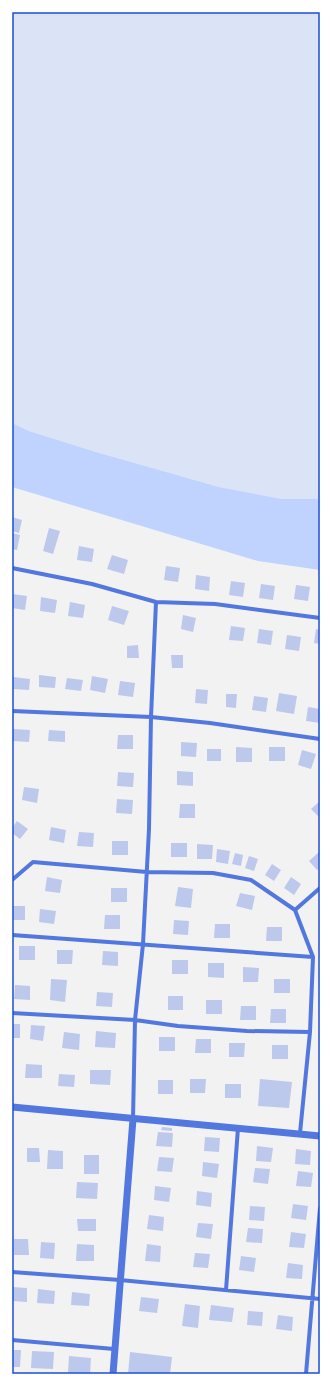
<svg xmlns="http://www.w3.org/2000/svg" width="332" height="1386" font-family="Manrope,sans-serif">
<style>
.green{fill:#dbe4f7}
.water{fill:#bfd3fe}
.building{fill:#bdc9ec}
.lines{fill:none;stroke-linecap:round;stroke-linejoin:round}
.minor{stroke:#5277de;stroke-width:4}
.tertiary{stroke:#5277de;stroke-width:7}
.neatline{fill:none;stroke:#1d4ed8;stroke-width:1.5}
</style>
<rect width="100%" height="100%" fill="#f2f2f2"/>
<path class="green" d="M12,12H320V499H282L219,487L96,452L29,431L12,423Z"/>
<path class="water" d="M12,423L29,431L96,452L219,487L282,499H320V570L258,561L12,487Z"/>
<path class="building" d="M12,517L22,520L19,533L12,531Z
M49,528L60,531L53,554L43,551Z
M12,533L20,535L17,550L12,549Z
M79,546L94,549L92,562L77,560Z
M112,555L128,560L124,574L107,569Z
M166,566L180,568L178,582L164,580Z
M196,575L210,577L209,591L195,589Z
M231,581L245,583L243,597L229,595Z
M261,584L275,586L273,600L259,598Z
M296,585L310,587L308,601L294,599Z
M12,594L27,596L25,610L12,608Z
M41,597L57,600L55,613L40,611Z
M70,602L85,605L83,618L68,616Z
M112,606L129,611L124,625L108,620Z
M183,615L196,618L193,632L181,629Z
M231,626L245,628L243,641L229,640Z
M259,629L273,631L271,645L257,643Z
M316,629L320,630V644L314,643Z
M287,635L301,637L299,651L285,649Z
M138,645L139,658H127V646Z
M171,655H183V668H172Z
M39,675L56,677L55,688L39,687Z
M92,676L108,679L105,693L90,690Z
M13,677L30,679L29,690L12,689Z
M67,678L83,680L81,691L65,689Z
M120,681L135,683L133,697L118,695Z
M196,689L208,690L207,704L195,703Z
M279,693L297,696L294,714L276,711Z
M226,694H237L236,708L226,707Z
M254,696L268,698L266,712L252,710Z
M308,707L320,709V723L306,721Z
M13,729L30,730L29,742L12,741Z
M49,730L65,731V742L48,741Z
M118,735H133V749H117Z
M181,742L197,743L196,757L181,756Z
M236,747L252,748V762H236Z
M269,747H285V761H269Z
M207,749H221V761H207Z
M302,750L316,754L311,769L298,765Z
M177,771L193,772V786L177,785Z
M118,772L134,773L133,787L117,786Z
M24,787L39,789L37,803L22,800Z
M117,799L133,800L132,814L116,813Z
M320,801V818L311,809Z
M180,804H195V818H179Z
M17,821L28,829L20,839L12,833V828Z
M51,827L66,830L64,843L49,840Z
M79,832L94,833L93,847L77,846Z
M112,841H128V855H112Z
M171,843H187V857H171Z
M197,844L213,845L212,859H197Z
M217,849L230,851L228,864L216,862Z
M319,852L320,853V868L317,870L309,861Z
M235,853L243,855L241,866L232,864Z
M249,856L258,859L254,871L245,868Z
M272,864L281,870L274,881L265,875Z
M47,877L62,880L60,893L45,891Z
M291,877L301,884L294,895L284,888Z
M178,887L193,889L191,908L175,906Z
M111,888H127V902H111Z
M240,893L255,896L252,910L236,906Z
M12,906H25V920H12Z
M40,909L56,911L54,924L39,922Z
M105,915H120V929H104Z
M174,920L189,921L188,935L173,934Z
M215,924H230V938H214Z
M267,927H282V941H266Z
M19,946H35V960H19Z
M57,950H73L72,964H57Z
M103,951L118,952V966L102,965Z
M172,960H188V974H172Z
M208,963H224V978L208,977Z
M243,967L259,968L258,982H243Z
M51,979L67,980L65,1002L50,1000Z
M274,979H290V993H274Z
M15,985L30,986V1000L14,999Z
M97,992L113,993L112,1007L96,1006Z
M168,996H183V1010H168Z
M206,1000H222V1014H206Z
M241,1006H256V1020H240Z
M271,1009H286V1023H270Z
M12,1024H20V1038H12Z
M31,1025L45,1026L43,1041L30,1039Z
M96,1031L116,1033L115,1048L95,1047Z
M64,1032L80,1034L79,1050L62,1048Z
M159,1037H175V1051H159Z
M196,1039H211V1053H195Z
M229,1043H245L244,1057H229Z
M272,1045H288V1059H272Z
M26,1064L42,1065V1078H25Z
M90,1070H111L110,1085L90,1084Z
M59,1074L75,1075L74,1087L58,1086Z
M190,1079H206L205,1093H190Z
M260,1079L292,1082L289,1108L258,1106Z
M158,1080H173V1094H158Z
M225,1084H241V1098H225Z
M162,1127L172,1128V1131L161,1130Z
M158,1132L173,1133L172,1147L156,1146Z
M205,1137L220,1138L219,1152L204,1151Z
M257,1146L273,1148L271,1162L256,1161Z
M27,1148H39L40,1162H27Z
M296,1149L311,1151L310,1165L295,1164Z
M48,1150L63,1151V1169H47Z
M84,1155H99V1174H84Z
M159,1157L174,1158L172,1172L157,1171Z
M203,1162L219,1164L217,1178L202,1176Z
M255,1168L270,1169L268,1184L253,1182Z
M298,1171L313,1173L311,1187L296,1186Z
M77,1182L98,1183L97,1199L76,1198Z
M155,1186L171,1188L169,1202L154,1200Z
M197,1191L212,1193L211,1207L196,1205Z
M293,1204L308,1206L306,1220L291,1218Z
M250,1206L265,1207L264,1221L249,1220Z
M149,1215L164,1217L163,1231L147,1229Z
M77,1219H96V1231H78Z
M198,1223L213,1224L211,1239L196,1237Z
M248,1228L263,1229L262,1243L246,1242Z
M291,1232L306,1234L304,1248L289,1247Z
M14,1239H28L29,1255H14Z
M41,1242L55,1243L54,1259L40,1258Z
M77,1244L94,1245V1261H76Z
M147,1244L161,1246L160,1262L145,1261Z
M195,1253L210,1254L208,1268L193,1267Z
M241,1256L256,1258L254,1272L239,1270Z
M288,1263L303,1265L302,1279L286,1278Z
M12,1287L27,1288V1302L12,1301Z
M38,1289L55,1291L54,1304L37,1303Z
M72,1292L90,1294L89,1306L71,1305Z
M141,1297L159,1299L157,1313L139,1311Z
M185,1304L200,1306L198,1328L182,1326Z
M211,1305L234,1308L232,1322L209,1320Z
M248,1311L263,1312L262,1326L247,1325Z
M278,1315L293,1317L292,1331L276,1329Z
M12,1350H21L20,1367H12Z
M32,1351L54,1352L53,1369L31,1368Z
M130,1352L172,1357L170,1374H128Z
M69,1356L91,1358L90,1374L68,1373Z"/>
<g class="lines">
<path class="minor" d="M12,568L92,584L156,602L215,604L320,618
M12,711L151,717L210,723L320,739
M12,880L33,862L147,872L213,873L251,880L295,910L313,957L310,1032L300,1133
M295,910L320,888
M12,935L313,957
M12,1013L135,1020L178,1026L247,1031L310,1032
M133,1119L135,1020L143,944L149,829L151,717L156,602
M12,1272L120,1280L320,1299
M226,1290L238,1128
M12,1340L114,1349
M306,1374L320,1208"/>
<path class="tertiary" d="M12,1107L320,1136
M113,1374L133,1119"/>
</g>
<rect width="332" height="1386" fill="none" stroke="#ffffff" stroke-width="26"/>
<rect x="13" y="13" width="306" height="1360" class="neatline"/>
</svg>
